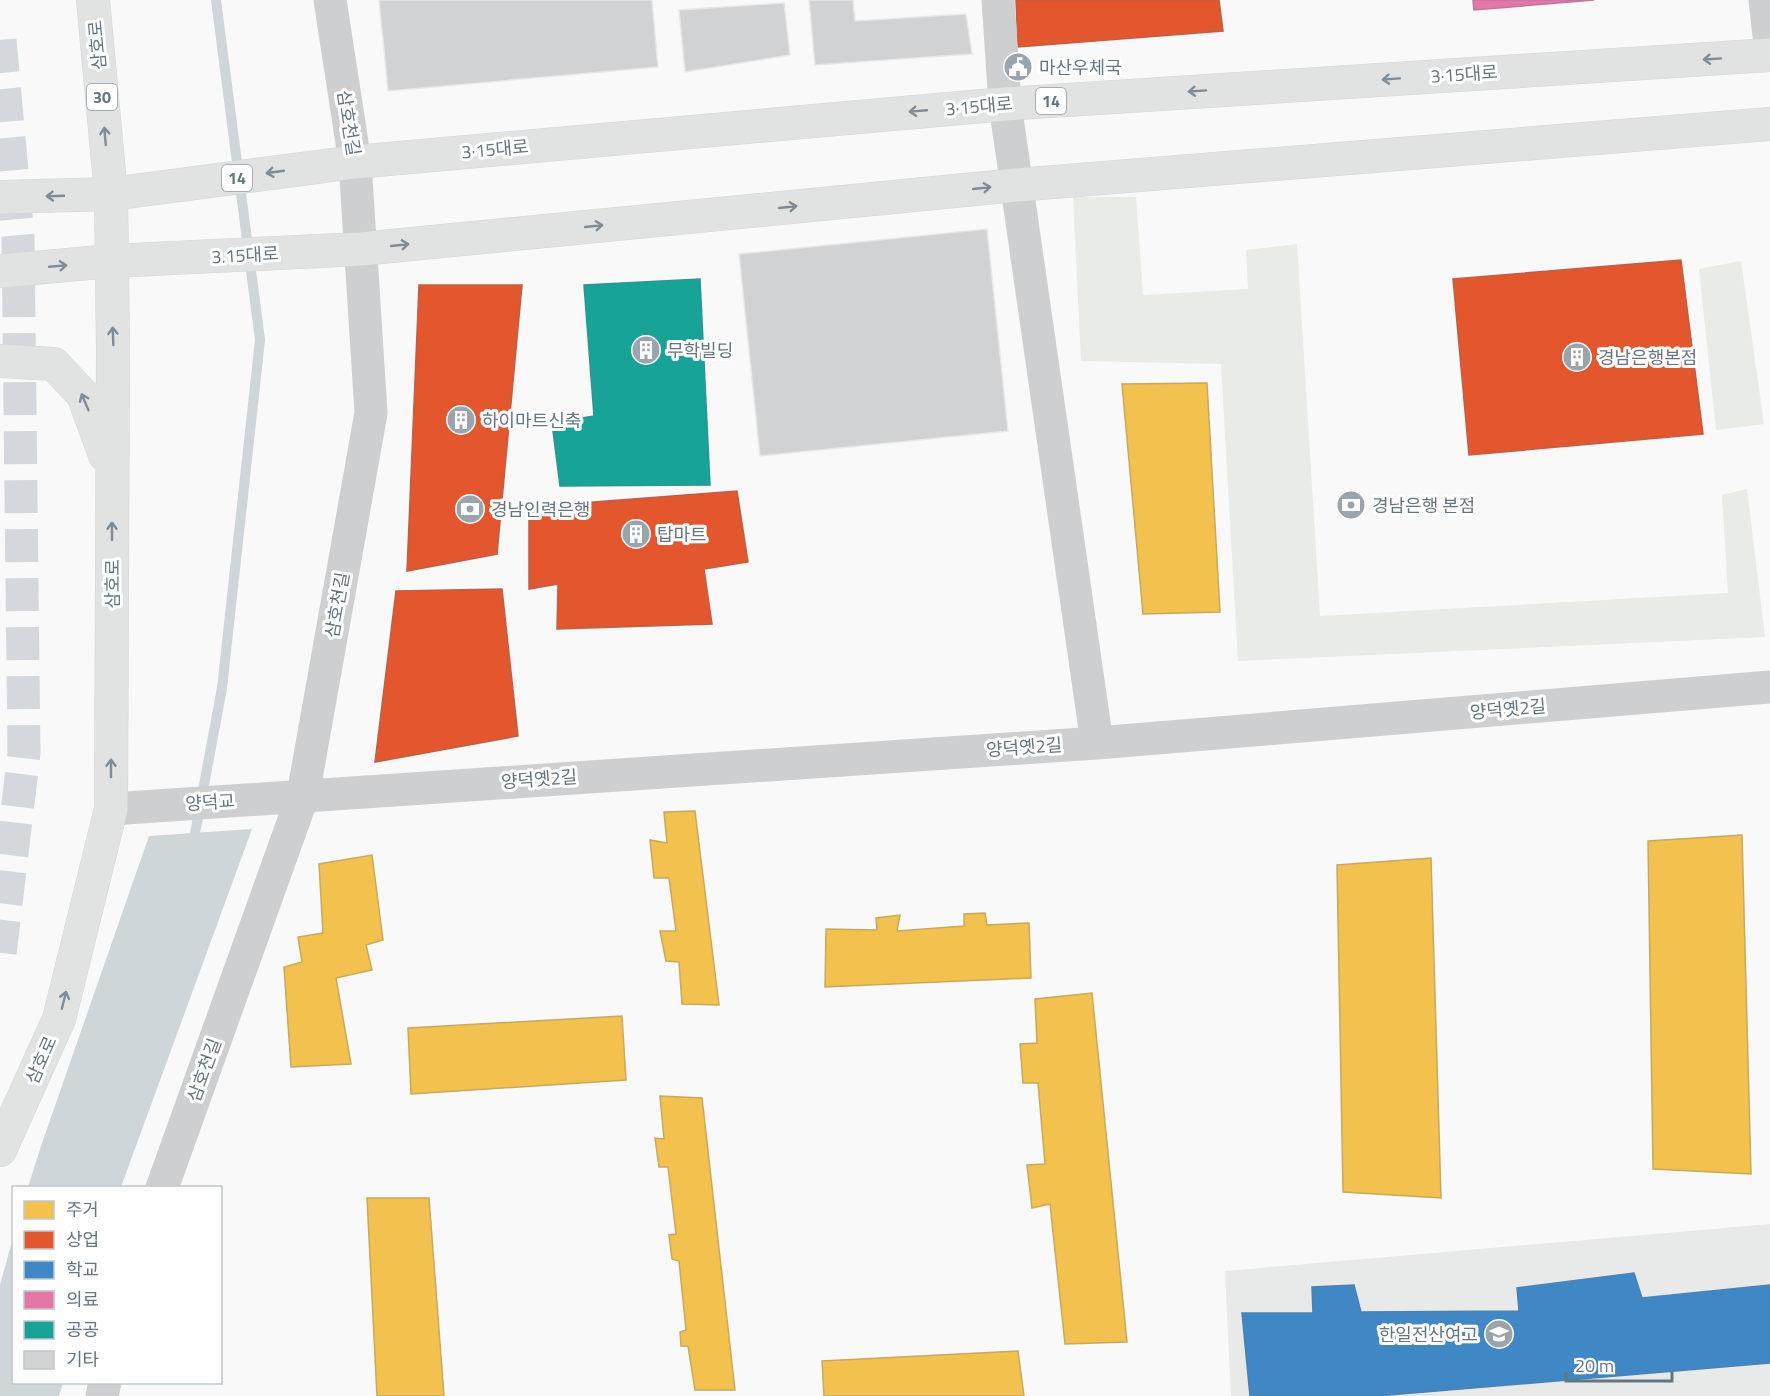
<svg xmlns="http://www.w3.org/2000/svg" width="1770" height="1396" font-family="'Titillium Web','Noto Sans KR',sans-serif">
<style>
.built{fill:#e8e9e9}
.green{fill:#e8ebe6}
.water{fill:#ced6d9}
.homes{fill:#f2c14e;stroke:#c8aa5e;stroke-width:1.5}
.shops{fill:#e4572e;stroke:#be6048;stroke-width:1.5}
.schools{fill:#3f88c5;stroke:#4a83b1;stroke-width:1.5}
.health{fill:#e377a8;stroke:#bd779d;stroke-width:1.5}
.public{fill:#17a398;stroke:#2e9692;stroke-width:1.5}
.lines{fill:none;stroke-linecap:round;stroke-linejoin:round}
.stream{stroke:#ced6d9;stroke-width:10}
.building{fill:#d0d2d3;stroke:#e8e8e8;stroke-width:1.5}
.major-tunnel{stroke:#d4d8dc;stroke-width:33;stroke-dasharray:33 16;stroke-linecap:butt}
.major-casing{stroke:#d5d6d7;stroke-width:34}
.minor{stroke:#cecfd0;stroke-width:33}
.major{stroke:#e1e2e2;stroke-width:33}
.oneway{stroke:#7e8c96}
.labels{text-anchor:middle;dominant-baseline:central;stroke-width:6;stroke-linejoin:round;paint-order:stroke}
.shield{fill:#fff;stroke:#939fa8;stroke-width:1.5}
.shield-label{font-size:16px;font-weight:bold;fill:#657683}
.street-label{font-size:18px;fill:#657683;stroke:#fff}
.poi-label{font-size:18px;fill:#657683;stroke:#fff;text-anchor:start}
</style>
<rect width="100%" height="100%" fill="#f9f9f9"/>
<path class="built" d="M1770,1224V1396H1231L1225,1271Z"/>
<path class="green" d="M1073,197H1136L1143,295L1248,289L1246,250L1297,244L1320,616L1728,593L1722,495L1747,489L1765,637L1238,661L1221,364L1081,361Z
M1741,261L1764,424L1716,430L1699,269Z"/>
<path class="water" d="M252,829L121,1187H28L41,1146L149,836Z
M13,1238L14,1382L63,1383L59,1396H0V1285Z"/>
<path class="homes" d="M1207,383L1220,612L1143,614L1122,384Z
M695,811L719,1005L682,1004L679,962L666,961L660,931H676L669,878H654L650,840L667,843L664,812Z
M1742,835L1751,1174L1653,1169L1648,841Z
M372,855L383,940L366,945L372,970L336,978L351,1064L291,1067L284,967L302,962L298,937L323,933L319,864Z
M1431,858L1441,1198L1343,1192L1337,865Z
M985,913L987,925L1029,923L1031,978L825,987L826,929L877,930L876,918L900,915L897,931L964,926V914Z
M1092,993L1127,1342L1065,1344L1050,1204L1032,1208L1027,1165L1045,1164L1038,1083H1023L1020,1044L1037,1043L1035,999Z
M622,1016L626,1080L411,1094L408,1028Z
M660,1096L702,1098L735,1390H695L688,1346H681L680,1332L686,1330L679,1261L672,1259L669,1235L676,1234L668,1167H659L655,1138L664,1139Z
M367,1198H429L444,1396H377Z
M1018,1351L1024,1396H824L822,1361Z"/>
<path class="shops" d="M1016,0H1219L1223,31L1018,47Z
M1681,260L1703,434L1469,455L1453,279Z
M419,285H522L497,554L407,571Z
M737,491L748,562L704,569L712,624L557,629L558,584L529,589V507Z
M502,589L518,736L375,762L396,591Z"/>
<path class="schools" d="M1634,1273L1642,1298L1770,1285V1363L1377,1396H1250L1242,1313H1313L1312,1287L1354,1285L1361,1312L1519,1311L1517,1288Z"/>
<path class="health" d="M1473,0H1594L1474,10Z"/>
<path class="public" d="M700,279L710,485L560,486L552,423L594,416L584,285Z"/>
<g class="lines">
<path class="stream" d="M193,844L222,688L260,340L216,0"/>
</g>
<path class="building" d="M379,0H652L658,67L388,91Z
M809,0H853L855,21L966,14L972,54L815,65Z
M784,3L790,55L685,72L679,10Z
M987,229L1008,431L760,456L739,254Z"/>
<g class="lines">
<path class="major-tunnel" d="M0,40L18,237L24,753L0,954"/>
<g class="major-casing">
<path id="major" d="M0,197L111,194L355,162L1005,104L1770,55
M0,271L111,261L361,249L1016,185L1770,124
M0,361L54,364L83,395L105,455
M0,1150L59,1019L111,809L113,349L111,194L93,0"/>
</g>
<path class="minor" d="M998,0L1005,104L1097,743
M1765,0L1770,45
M111,809L1097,743L1770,687
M162,1188L303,795L371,413L355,162L330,0
M102,1396L105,1382"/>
<use href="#major" class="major"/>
</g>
<defs><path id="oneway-shaft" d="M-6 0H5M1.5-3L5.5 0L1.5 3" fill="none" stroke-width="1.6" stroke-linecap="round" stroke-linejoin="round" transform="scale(1.5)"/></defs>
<g class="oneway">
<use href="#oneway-shaft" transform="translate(1712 59) rotate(176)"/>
<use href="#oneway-shaft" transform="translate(1391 79) rotate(176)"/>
<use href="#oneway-shaft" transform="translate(1197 91) rotate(176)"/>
<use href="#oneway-shaft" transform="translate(918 111) rotate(175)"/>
<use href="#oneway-shaft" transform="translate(105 136) rotate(-95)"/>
<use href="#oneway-shaft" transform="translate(275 172) rotate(172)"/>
<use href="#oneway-shaft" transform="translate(982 188) rotate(-6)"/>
<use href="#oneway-shaft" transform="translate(55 196) rotate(178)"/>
<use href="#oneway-shaft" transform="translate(788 207) rotate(-6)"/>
<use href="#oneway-shaft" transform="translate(594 226) rotate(-6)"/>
<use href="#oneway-shaft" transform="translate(400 245) rotate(-6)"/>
<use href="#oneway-shaft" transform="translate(58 266) rotate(-5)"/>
<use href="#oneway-shaft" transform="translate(113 336) rotate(-92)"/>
<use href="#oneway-shaft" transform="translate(85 402) rotate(-113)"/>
<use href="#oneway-shaft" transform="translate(112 531) rotate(-90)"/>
<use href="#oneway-shaft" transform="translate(111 768) rotate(-90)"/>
<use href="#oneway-shaft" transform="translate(64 1000) rotate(-76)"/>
</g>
<defs>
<g id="civic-disc" transform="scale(1.5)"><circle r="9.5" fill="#99a4ac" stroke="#fff"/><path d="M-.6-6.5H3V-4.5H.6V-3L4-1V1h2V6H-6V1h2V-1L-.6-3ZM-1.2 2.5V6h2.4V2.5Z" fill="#fff"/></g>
<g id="building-disc" transform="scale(1.5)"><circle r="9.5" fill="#99a4ac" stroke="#fff"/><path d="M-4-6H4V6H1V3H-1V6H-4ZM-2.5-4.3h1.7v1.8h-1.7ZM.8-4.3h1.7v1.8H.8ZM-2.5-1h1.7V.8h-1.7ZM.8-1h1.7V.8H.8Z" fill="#fff"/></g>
<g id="bank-disc" transform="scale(1.5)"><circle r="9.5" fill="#99a4ac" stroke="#fff"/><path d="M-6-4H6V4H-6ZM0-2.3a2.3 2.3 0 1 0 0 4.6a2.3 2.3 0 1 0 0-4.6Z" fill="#fff"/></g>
<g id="school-disc" transform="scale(1.5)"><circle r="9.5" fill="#99a4ac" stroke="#fff"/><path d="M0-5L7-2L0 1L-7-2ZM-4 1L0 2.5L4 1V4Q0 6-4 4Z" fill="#fff"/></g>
</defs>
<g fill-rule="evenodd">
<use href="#civic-disc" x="1018" y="67"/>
<use href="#building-disc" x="646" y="350"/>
<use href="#building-disc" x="1577" y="357"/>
<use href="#building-disc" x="461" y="420"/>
<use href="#bank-disc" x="1351" y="505"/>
<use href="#bank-disc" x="470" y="509"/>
<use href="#building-disc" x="636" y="534"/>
<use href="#school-disc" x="1499" y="1334"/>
</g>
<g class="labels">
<g class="shield">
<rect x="87" y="84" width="30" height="26" rx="4.5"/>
<rect x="1036" y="88" width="30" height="26" rx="4.5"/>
<rect x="222" y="165" width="30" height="26" rx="4.5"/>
</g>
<g class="shield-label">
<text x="102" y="97">30</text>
<text x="1051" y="101">14</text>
<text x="237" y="178">14</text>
</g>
<g class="street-label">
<text transform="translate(97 45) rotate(-95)">삼호로</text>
<text transform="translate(1464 74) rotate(-4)">3·15대로</text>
<text transform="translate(979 106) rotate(-5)">3·15대로</text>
<text transform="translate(349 123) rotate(81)">삼호천길</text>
<text transform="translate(495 149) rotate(-5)">3·15대로</text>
<text transform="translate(245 255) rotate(-3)">3.15대로</text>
<text transform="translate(112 584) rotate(-90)">삼호로</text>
<text transform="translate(337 605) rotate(-80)">삼호천길</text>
<text transform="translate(1508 709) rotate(-5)">양덕옛2길</text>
<text transform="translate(1024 747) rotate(-4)">양덕옛2길</text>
<text transform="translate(539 779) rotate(-4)">양덕옛2길</text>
<text transform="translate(210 802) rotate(-4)">양덕교</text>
<text transform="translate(41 1060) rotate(-66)">삼호로</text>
<text transform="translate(204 1070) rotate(-70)">삼호천길</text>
</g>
<g class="poi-label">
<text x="1039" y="67">마산우체국</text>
<text x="667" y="350">무학빌딩</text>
<text x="1598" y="357">경남은행본점</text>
<text x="482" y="420">하이마트신축</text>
<text x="1372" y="505">경남은행 본점</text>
<text x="491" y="509">경남인력은행</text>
<text x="657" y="534">탑마트</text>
<text x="1478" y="1334" text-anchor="end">한일전산여고</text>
</g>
</g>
<rect x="12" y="1186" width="210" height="198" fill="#ffffff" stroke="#c1c8cd" stroke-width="1.5"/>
<rect x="24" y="1201" width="30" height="18" fill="#f2c14e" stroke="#c1c8cd" stroke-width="1.5"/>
<text x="66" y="1216" font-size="18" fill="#657683">주거</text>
<rect x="24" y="1231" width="30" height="18" fill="#e4572e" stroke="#c1c8cd" stroke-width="1.5"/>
<text x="66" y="1246" font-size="18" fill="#657683">상업</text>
<rect x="24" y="1261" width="30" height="18" fill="#3f88c5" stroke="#c1c8cd" stroke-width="1.5"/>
<text x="66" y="1276" font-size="18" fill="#657683">학교</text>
<rect x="24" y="1291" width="30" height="18" fill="#e377a8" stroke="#c1c8cd" stroke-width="1.5"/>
<text x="66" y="1306" font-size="18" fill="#657683">의료</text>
<rect x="24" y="1321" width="30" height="18" fill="#17a398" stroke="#c1c8cd" stroke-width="1.5"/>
<text x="66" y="1336" font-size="18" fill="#657683">공공</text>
<rect x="24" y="1351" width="30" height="18" fill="#d0d2d3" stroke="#c1c8cd" stroke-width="1.5"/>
<text x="66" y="1366" font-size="18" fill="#657683">기타</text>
<path d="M1566 1372v9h106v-9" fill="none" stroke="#657683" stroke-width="3"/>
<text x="1575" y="1372" font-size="18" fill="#657683" stroke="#ffffff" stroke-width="4.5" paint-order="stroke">20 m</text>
</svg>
